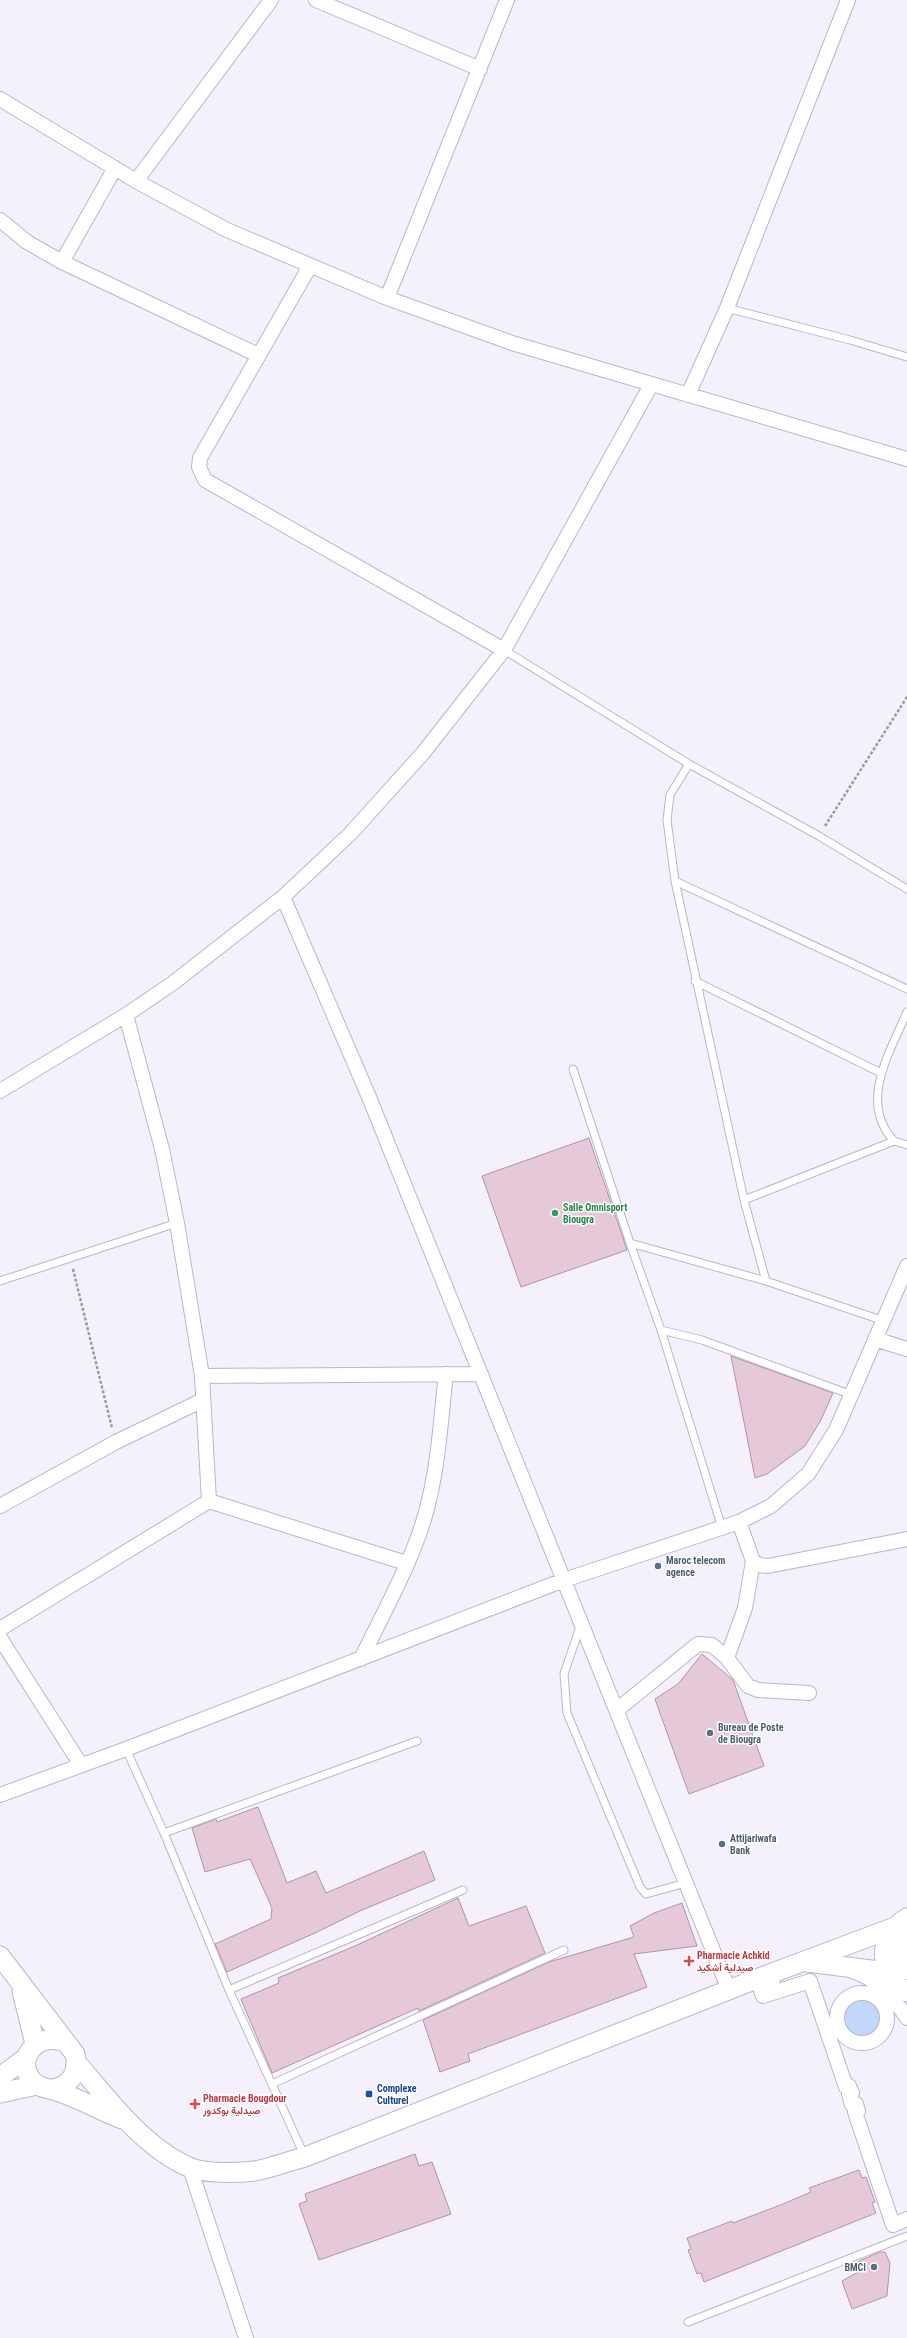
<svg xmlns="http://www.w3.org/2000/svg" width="907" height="2338" font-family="'Roboto Condensed',Vazirmatn,sans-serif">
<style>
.water{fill:#c2d8fa;stroke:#97a6c1}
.building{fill:#e5c9d9;stroke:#af95a4}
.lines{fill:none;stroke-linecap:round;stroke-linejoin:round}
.lane-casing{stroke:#bbb4cf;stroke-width:9}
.street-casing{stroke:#bbb4cf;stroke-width:16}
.secondary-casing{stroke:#bbb4cf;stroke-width:21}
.path{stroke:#9b99a3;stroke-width:2.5;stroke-dasharray:3 2;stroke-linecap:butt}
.lane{stroke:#fff;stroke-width:7}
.street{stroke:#fff;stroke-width:14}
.secondary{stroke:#fff;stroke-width:19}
.leisure-dot{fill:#2e9e5b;stroke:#fff;stroke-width:1.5}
.service-dot{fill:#5c6f8a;stroke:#fff;stroke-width:1.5}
.health-dot{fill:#e0444e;stroke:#fff;stroke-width:1.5}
.transit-dot{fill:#1a4fb4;stroke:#fff;stroke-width:1.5}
.labels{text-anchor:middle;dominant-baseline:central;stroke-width:3;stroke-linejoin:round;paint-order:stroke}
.leisure-label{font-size:10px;font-weight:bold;fill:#27864d;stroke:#fff;text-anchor:start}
.service-label{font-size:10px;font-weight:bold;fill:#4e5e75;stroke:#fff;text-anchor:start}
.health-label{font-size:10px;font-weight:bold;fill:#be3a42;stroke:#fff;text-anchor:start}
.transit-label{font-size:10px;font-weight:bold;fill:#164399;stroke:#fff;text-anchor:start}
</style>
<rect width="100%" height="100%" fill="#f4f1fc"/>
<path class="water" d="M837 2018a25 25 0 1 1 50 0a25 25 0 1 1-50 0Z"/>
<path class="building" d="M589,1138L627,1250L521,1287L482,1176Z
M731,1356L833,1393L821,1420L805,1446L767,1474L755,1478Z
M702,1654L733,1680L764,1766L689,1794L655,1699L678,1684Z
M258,1807L287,1883L316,1871L326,1893L424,1851L435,1880L362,1910L315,1933L227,1972L215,1944L271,1919L272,1908L250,1859L205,1872L192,1828L216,1819L217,1822Z
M458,1898L469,1926L526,1906L545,1953L419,2011L418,2008L272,2073L241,1999L279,1983L278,1978L355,1946Z
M682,1903L697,1946L634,1954L647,1987L468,2054L470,2061L440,2072L423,2020L549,1962L634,1937L630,1926L654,1913Z
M415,2154L419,2166L432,2162L451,2214L319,2260L299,2204L307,2201L305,2194Z
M859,2170L862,2178L866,2177L875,2202L872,2203L876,2213L704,2282L701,2273L697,2274L688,2250L691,2249L687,2238L732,2221L733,2223L783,2204L811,2192L809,2188Z
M880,2252H885L890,2263L887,2296L852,2309L842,2281L860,2271L857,2262Z"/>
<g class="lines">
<g class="lane-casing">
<path id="lane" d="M727,308L850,340L907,357
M504,650L689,764L819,836L907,889
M689,764L670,795L667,820L675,881L744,1200L894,1141L907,1145
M675,881L907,989
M695,981L881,1073
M573,1069L630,1243L661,1330L722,1528
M894,1141C858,1103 890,1052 907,1012
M744,1200L766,1281L884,1321
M630,1243L766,1281
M0,1281L177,1223
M661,1330L702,1340L852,1395
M581,1624L564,1674L567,1713L640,1887L646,1894L686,1883
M126,1749L164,1833L229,1990
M164,1833L417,1741
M272,2084L564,1950
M305,2157L229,1990L463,1890
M688,2322L907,2236"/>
</g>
<g class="street-casing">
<path id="street" d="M316,0L480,69
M0,99L136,181L227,230L387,298L512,343L907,459
M136,181L271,0
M0,220L27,242L62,262L258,355
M62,262L115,168
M310,266L200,458L199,467L205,480L504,650
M387,298L507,0
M688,395L727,308L848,0
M283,897L369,1097L729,1990
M126,1015L162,1149L177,1223L202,1376L209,1501
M0,1091L126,1015L173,983L283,897L351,833L423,753L504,650L651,385
M875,1339L907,1349
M202,1376L481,1374
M0,1506L116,1442L203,1400
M739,1522L753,1561L759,1565L768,1566L907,1539
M0,1629L209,1501L406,1563
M0,1638L81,1765
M727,1658L745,1608L753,1561
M361,1659C384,1611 418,1552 429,1500C439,1459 441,1416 446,1374
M617,1710L698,1644L712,1645L727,1658L748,1686L758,1690L809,1693
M0,1795L126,1749L564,1580L739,1522L771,1506L808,1474L836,1430L907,1266
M907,1935C895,1944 895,1961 903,1973L902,1957L907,1949
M852,1971C876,1978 894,1998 907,2018
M773,1980L759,1984L763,1996L810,1981L846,2087L849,2086L852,2093L849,2094L852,2105L856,2104L858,2111L855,2112L893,2225L907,2219
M837 2018a25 25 0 1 1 50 0a25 25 0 1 1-50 0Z
M190,2168L246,2338"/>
</g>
<g class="secondary-casing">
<path id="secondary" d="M907,1918C876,1936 878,1974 907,1992
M0,1956L75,2054C79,2073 71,2085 53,2089
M807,1962L887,1972
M22,1991L35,2044
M65,2042C35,2030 11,2064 36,2084C41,2088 47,2088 53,2090C77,2097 99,2110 122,2119
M76,2062C107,2098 144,2148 189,2167C204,2174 239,2173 255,2171C272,2168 289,2161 305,2157L759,1978L895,1927
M0,2077L27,2057
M0,2093L37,2085"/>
</g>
<path class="path" d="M825,826L907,697
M73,1269L112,1428"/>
<use href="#lane" class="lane"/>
<use href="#street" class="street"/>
<use href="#secondary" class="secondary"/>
</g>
<circle class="leisure-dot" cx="555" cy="1213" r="4"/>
<g class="service-dot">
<circle cx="658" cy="1566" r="4"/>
<circle cx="710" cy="1733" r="4"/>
<circle cx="722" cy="1844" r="4"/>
<circle cx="874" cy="2267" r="4"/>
</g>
<g class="health-dot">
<path d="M687 1955h4v4h4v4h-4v4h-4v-4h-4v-4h4z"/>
<path d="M193 2098h4v4h4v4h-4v4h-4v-4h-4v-4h4z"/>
</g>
<rect class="transit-dot" x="365" y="2090" width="8" height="8" rx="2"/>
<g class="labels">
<g class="leisure-label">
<text x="563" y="1207">Salle Omnisport<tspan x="563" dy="12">Biougra</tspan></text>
</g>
<g class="service-label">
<text x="666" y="1560">Maroc telecom<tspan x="666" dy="12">agence</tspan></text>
<text x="718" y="1727">Bureau de Poste<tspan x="718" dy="12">de Biougra</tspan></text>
<text x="730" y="1838">Attijariwafa<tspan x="730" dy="12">Bank</tspan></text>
<text x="866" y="2267" text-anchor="end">BMCI</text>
</g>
<g class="health-label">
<text x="697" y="1955">Pharmacie Achkid<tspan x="697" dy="12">صيدلية أشكيد</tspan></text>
<text x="203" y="2098">Pharmacie Bougdour<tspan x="203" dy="12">صيدلية بوكدور</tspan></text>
</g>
<g class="transit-label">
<text x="377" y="2088">Complexe<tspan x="377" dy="12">Culturel</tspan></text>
</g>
</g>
</svg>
